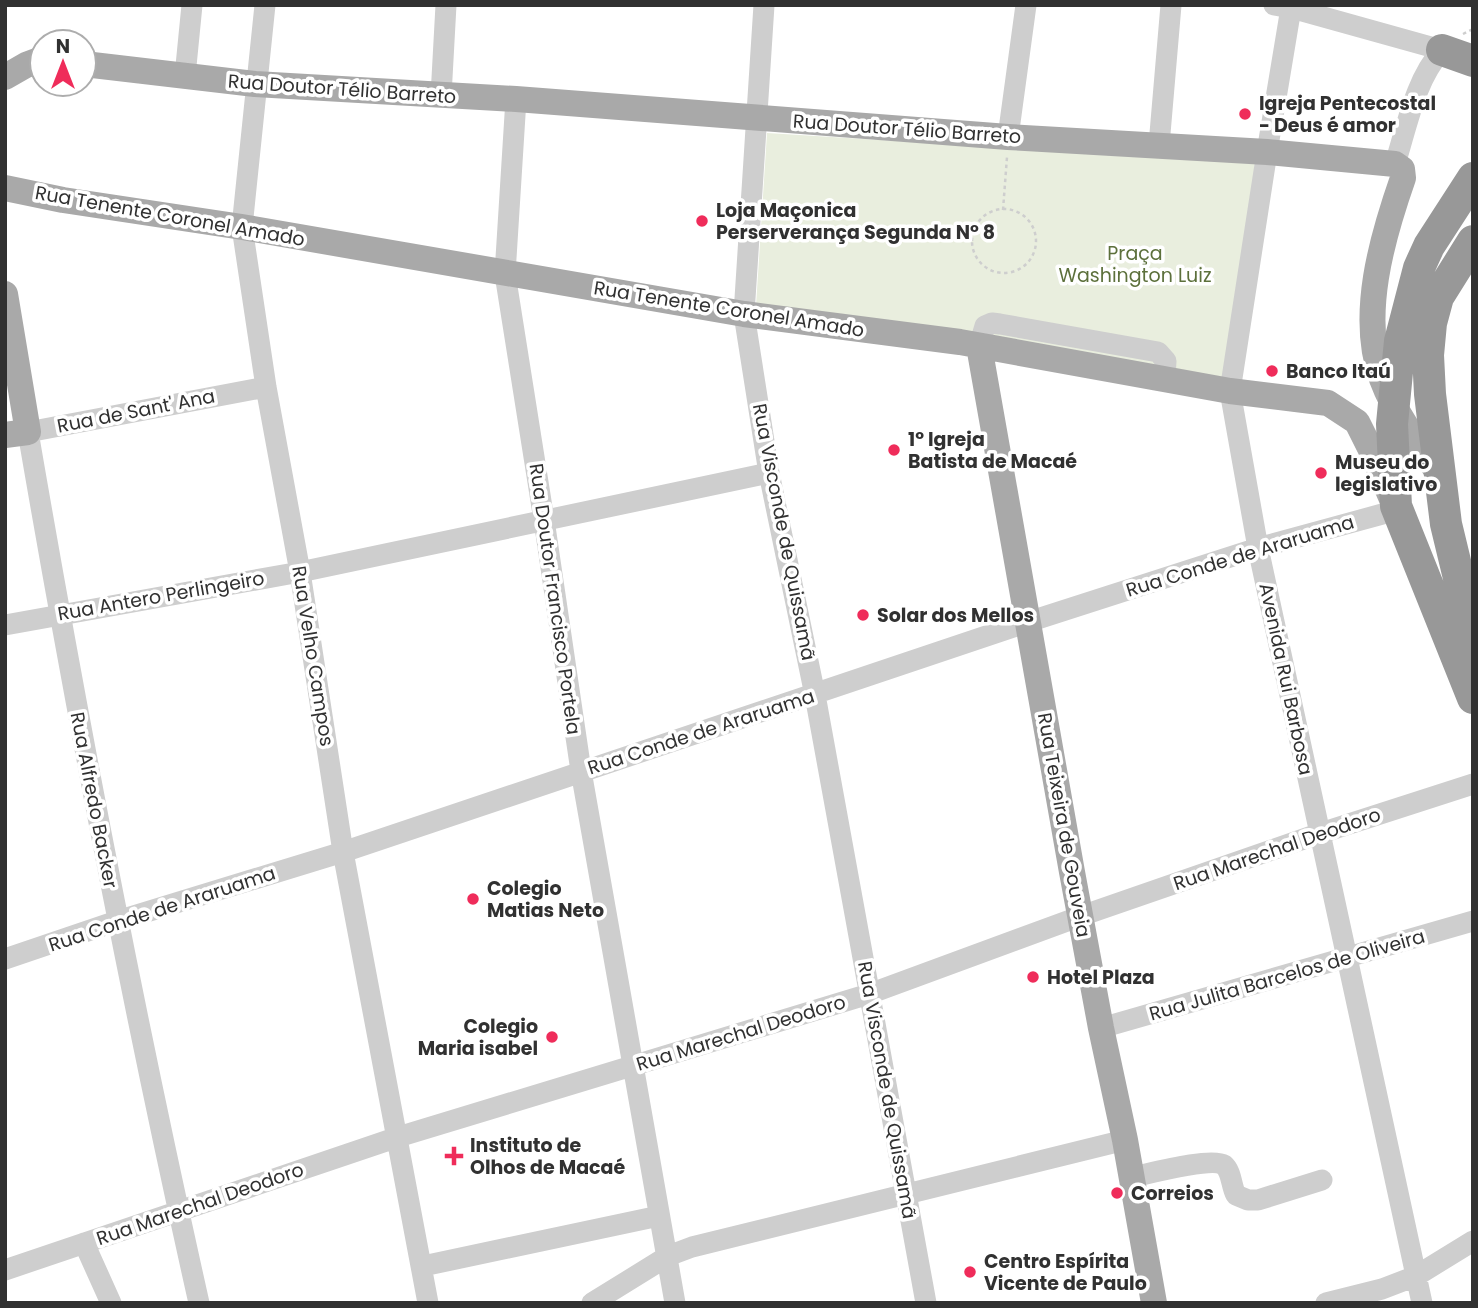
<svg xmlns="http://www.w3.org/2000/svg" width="1478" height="1308" font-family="Poppins,sans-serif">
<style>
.green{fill:#e9eede}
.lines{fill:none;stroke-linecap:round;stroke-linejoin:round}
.path{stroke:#cecece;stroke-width:2.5;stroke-dasharray:3.5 3.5;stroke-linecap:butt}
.minor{stroke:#cecece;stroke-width:21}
.major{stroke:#a9a9a9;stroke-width:26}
.highway{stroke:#989898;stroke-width:32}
.poi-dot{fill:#ef2c5a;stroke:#fff;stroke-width:2.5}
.labels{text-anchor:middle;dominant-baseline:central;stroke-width:7;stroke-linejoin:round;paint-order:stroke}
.street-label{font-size:19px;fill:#313131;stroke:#fff}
.poi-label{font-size:19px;font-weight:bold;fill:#313131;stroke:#fff;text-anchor:start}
.park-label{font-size:19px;fill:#5c703b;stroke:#fff}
</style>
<rect width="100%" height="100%" fill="#fff"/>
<path class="green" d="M767,133L1255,163L1229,388L756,306Z"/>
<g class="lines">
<path class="path" d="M1463,34L1473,29
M972 241a32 32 0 1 1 64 0a32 32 0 1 1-64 0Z
M1003,210L1007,157"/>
<path class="minor" d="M265,5L242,227L266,387L300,572L343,852L428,1303
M764,5L744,314L769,473L815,695L926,1303
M1274,5L1291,8L1442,50C1415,80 1407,126 1395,164
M1291,8L1267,152L1230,391L1258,548L1422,1303
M185,76L192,5
M441,96L446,5
M516,99L505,274L544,520L581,771L675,1303
M1008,137L1026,5
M1159,145L1171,5
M979,346L985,326L992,323L1000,324L1158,352L1166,361L1165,378
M5,625L300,572L769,473
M5,959L117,921L343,852L1028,622L1258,548L1397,510
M1101,1028L1473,921
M1132,1177C1148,1174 1211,1157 1224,1165C1232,1172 1231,1186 1236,1195L1248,1200H1258L1322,1180
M84,1243L111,1303
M423,1266L659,1216
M5,1270L398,1137L869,994L1081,916L1318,834L1473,784
M199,1303C134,1014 78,723 28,432L266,387
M592,1303L668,1256L692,1247L1125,1140
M1326,1303L1382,1289L1416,1276L1473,1241"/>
<path class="major" d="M84,64L255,84L516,99L1008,137L1267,152L1395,164L1402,169L1403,178C1382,238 1359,316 1382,379C1395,414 1419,446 1441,476
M5,77L26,65L42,59
M5,188L63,200L242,227L744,314L960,342L1230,391L1328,403L1357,422L1370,448L1391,497
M5,294L28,432L5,435
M979,346L1072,872L1101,1028L1125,1140L1154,1303"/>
<path class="highway" d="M1442,50L1473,61
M1473,178L1429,246L1419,268L1400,341L1392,424L1396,506L1473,698
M1473,241L1438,297L1431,323L1428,355L1430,394L1446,524L1473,636"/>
</g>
<g class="poi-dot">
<circle cx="1245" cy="114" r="7"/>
<circle cx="702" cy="221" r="7"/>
<circle cx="1272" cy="371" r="7"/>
<circle cx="894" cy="450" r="7"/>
<circle cx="1321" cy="473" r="7"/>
<circle cx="863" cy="615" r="7"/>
<circle cx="473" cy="899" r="7"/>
<circle cx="1033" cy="977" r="7"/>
<circle cx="552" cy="1037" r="7"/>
<path d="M450.5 1145.5h7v7h7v7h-7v7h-7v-7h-7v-7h7z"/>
<circle cx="1117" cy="1193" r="7"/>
<circle cx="970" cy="1272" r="7"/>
</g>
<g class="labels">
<g class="street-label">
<text transform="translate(342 89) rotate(4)">Rua Doutor Télio Barreto</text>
<text transform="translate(907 129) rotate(4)">Rua Doutor Télio Barreto</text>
<text transform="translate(170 216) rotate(10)">Rua Tenente Coronel Amado</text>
<text transform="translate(729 309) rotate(9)">Rua Tenente Coronel Amado</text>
<text transform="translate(136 411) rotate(-11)">Rua de Sant' Ana</text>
<text transform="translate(784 532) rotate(79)">Rua Visconde de Quissamã</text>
<text transform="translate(1240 556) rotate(-17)">Rua Conde de Araruama</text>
<text transform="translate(161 596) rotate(-10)">Rua Antero Perlingeiro</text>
<text transform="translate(555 599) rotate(82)">Rua Doutor Francisco Portela</text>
<text transform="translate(313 656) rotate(81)">Rua Velho Campos</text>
<text transform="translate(1286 679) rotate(78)">Avenida Rui Barbosa</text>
<text transform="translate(701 732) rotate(-18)">Rua Conde de Araruama</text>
<text transform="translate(94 800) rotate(79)">Rua Alfredo Backer</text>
<text transform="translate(1064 825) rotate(80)">Rua Teixeira de Gouveia</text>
<text transform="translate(1277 849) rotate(-19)">Rua Marechal Deodoro</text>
<text transform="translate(162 909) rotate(-18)">Rua Conde de Araruama</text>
<text transform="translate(1287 975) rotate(-16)">Rua Julita Barcelos de Oliveira</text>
<text transform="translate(741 1033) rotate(-17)">Rua Marechal Deodoro</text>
<text transform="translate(887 1090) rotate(80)">Rua Visconde de Quissamã</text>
<text transform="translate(200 1204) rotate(-19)">Rua Marechal Deodoro</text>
</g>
<g class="poi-label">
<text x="1259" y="103">Igreja Pentecostal<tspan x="1259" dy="22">- Deus é amor</tspan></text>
<text x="716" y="210">Loja Maçonica<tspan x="716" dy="22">Perserverança Segunda N° 8</tspan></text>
<text x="1286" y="371">Banco Itaú</text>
<text x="908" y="439">1° Igreja<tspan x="908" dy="22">Batista de Macaé</tspan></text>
<text x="1335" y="462">Museu do<tspan x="1335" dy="22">legislativo</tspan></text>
<text x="877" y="615">Solar dos Mellos</text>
<text x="487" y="888">Colegio<tspan x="487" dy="22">Matias Neto</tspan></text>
<text x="1047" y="977">Hotel Plaza</text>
<text x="538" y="1026" text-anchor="end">Colegio<tspan x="538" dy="22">Maria isabel</tspan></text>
<text x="470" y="1145">Instituto de<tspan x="470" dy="22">Olhos de Macaé</tspan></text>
<text x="1131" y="1193">Correios</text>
<text x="984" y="1261">Centro Espírita<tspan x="984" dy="22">Vicente de Paulo</tspan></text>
</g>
<g class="park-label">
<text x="1135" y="253">Praça<tspan x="1135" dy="22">Washington Luiz</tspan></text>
</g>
</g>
<rect width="1478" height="1308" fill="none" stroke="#313131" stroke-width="14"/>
<g transform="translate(63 63)"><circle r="33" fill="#ffffff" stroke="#adadad" stroke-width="2"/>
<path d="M0-5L12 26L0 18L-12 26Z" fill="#ef2c5a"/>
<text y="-10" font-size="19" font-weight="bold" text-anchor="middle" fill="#313131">N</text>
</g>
</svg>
